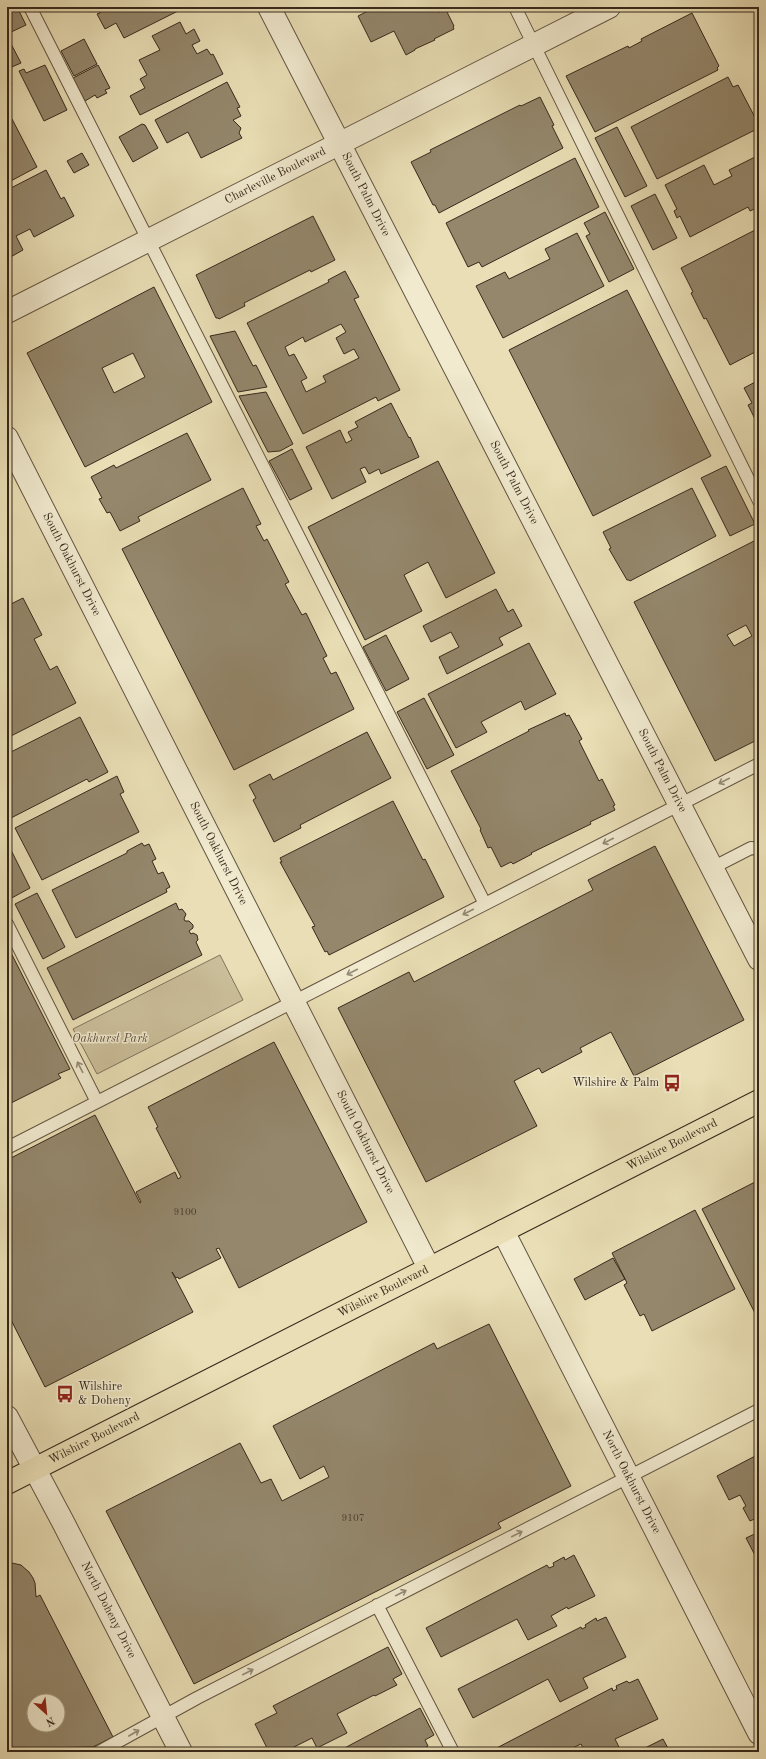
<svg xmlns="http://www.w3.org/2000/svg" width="766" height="1759" font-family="'Old Standard TT',serif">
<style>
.green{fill:#cbbf9b;stroke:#81745c}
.building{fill:#94876c;stroke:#37291c;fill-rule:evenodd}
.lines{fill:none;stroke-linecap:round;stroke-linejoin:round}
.service-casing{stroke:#645642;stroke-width:14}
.minor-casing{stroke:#645642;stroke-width:24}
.tertiary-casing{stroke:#645642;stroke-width:24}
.primary-casing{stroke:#37291c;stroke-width:24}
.service{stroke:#f1eacf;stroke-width:12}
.minor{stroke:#f1eacf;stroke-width:22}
.tertiary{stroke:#f1eacf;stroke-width:22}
.primary{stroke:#e9deb5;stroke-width:22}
.oneway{stroke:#948a76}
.labels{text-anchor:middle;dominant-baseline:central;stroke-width:3;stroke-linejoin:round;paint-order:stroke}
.number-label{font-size:10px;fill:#4e4030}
.street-label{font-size:12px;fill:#37291c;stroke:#f1eacf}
.park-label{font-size:12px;font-style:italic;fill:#5c4e3c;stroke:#f1eacf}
.poi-label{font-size:12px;fill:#37291c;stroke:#f1eacf;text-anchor:end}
</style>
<rect width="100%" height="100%" fill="#e9deb5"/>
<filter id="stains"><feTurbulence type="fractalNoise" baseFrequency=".005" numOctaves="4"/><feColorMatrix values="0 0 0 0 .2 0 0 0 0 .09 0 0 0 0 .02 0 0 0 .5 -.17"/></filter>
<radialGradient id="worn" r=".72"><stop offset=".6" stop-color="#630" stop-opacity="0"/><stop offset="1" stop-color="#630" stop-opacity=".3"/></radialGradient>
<path class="green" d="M220,955L243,1000L97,1074L73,1029Z"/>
<path class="building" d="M7,7H17L26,25L7,34Z
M97,7H186L124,38L116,23L105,29L97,14L100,13Z
M376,7H434L438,12L446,10L454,26L453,27L454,29L434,39L435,40L415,49V50L406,55L394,31L371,42L358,16Z
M692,13L719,66L717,68L718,70L595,132L566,76L628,46L629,48L642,41L641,39Z
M180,22L186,34L194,29L200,41L192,45L197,54L207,49L211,55L213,54L223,74L140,115L130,96L145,88L140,79L147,75L139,60L160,50L152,36Z
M84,39L97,64L74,76L61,51Z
M9,40L21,63L7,69V41Z
M45,65L67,110L44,121L19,71L24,69L26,73Z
M98,65L110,88L105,90L107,93L97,98L95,95L85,101L73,78Z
M7,74L12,84L7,86Z
M728,77L733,87L738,85L759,125V128L657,179L631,127Z
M227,82L240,107L237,108L241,116L233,120L241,128L239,133L242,138L201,158L188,132L167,143L155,120Z
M540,97L554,125L552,126L563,148L439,213L435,205H433L411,162L431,152L430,150L520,105L521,106Z
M12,119L37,167L7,183V122Z
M142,124L145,125L158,148L133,162L119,137Z
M617,127L647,186L625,197L595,138Z
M82,153L89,165L74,173L67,161Z
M759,155V207L750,211L748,207L690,237L680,216L677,218L674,211L677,209L665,185L704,165L714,185L732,176L729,170Z
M575,158L599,207L482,267L479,262L468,267L446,223Z
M46,170L61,199L64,197L74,216L34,237L30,229L16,236L23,250L7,259V190Z
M655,194L677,238L653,250L631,206Z
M605,212L634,269L609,282L586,236L590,234L584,223Z
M313,216L335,260L311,272L310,270L244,303L245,306L219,319L218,318H216L196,275Z
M759,228V350L730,365L706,318L704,319L691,293L693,292L681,268Z
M577,233L604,286L503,338L476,286L505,272L509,279L550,259L545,249Z
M345,271L359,297L354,299L400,390L378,401L376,397L303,434L247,323L329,282L328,280ZM341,324L346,332L336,338L344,354L354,349L359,358L323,376L326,382L306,392L301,381L307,378L294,354L289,356L285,347L303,337L305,342Z
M154,287L212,402L85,467L27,353ZM133,353L145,377L114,393L102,368Z
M627,290L711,456L593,516L509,350Z
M235,331L253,366L256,365L267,387L238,392L210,336Z
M759,380V427L748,405L752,403L744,388Z
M266,392L293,444L280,451L268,452L239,396Z
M391,403L409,438L410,437L419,457L381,474L379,469L369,474L365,467L360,469L366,482L332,499L306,447L340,430L346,443L352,440L348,432L358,427L355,422Z
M187,433L211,480L138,517L140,521L120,531L110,512L107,513L99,499L102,498L91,477L114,465L116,468Z
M292,449L312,489L290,500L269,461Z
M438,461L495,573L446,598L428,562L404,575L422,611L365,640L308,527Z
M726,466L755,524L730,536L701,478Z
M243,488L261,524L256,526L264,541L267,539L289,582L285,584L302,615L306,613L327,656L323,658L331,674L336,672L354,709L234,770L122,549Z
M692,488L716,536L630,581L629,580H627L609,549L611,548L603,532Z
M754,541L759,551V739L715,761L634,602ZM746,625L752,636L734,646L727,635Z
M496,589L508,612L513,609L522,626L499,638L503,645L447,674L439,657L459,647L451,632L431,642L423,626Z
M23,598L42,635L34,639L50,670L57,666L76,703L7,738V606Z
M386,635L409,679L386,691L363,647Z
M529,643L556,694L525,710L521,701L481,722L487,732L456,748L428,694Z
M424,698L454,755L427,769L397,712Z
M565,713L566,716L569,715L582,739L579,741L599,781L602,779L615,805L613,806L615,810L590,822L591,824L531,853L532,854L513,864L511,862L501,867L491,847L488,848L480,830L481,829L451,771L529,731L528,730Z
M80,717L108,772L89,782L87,779L9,819L7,814V754Z
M367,732L391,778L300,825L301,828L274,842L253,800L256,798L249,785L270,774L273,780Z
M117,776L124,792L120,794L139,832L42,880L15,828Z
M393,801L423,860L425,859L444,897L329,955L327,951L325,952L312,927L315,926L280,862H282L280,858Z
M7,842L30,888L8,900L7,899Z
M142,843L144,846L149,844L156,859L152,861L158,874L163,872L170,887L166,889L167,892L76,938L52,890L127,853V851Z
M655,846L744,1020L634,1076L611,1032L580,1048L582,1052L542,1073L539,1068L514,1081L537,1126L426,1182L338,1008L409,972L414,982L593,890L588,880Z
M37,893L65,947L43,959L15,904Z
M176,903L179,910L182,909L186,914L184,919L185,921H189L193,925V928L189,931L191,934L193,933L197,935L198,940L196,942L202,955L73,1020L47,968Z
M7,945L70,1069L58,1074L61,1078L7,1105Z
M274,1042L367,1222L239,1288L219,1248L216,1249L221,1258L179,1279L178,1277L176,1278L172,1272L193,1312L45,1387L7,1312V1160L95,1115L140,1203L141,1202L136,1192L175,1172L178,1179L181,1177L156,1128L158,1127L148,1107Z
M759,1180V1321L702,1209Z
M695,1210L735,1289L652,1331L644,1314L640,1316L624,1285L627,1283L612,1253Z
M613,1258L625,1279L585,1300L574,1279Z
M489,1324L571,1486L498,1523L501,1528L194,1684L106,1511L240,1443L261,1483L271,1479L282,1501L329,1477L324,1466L300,1479L273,1426L434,1343L437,1349Z
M759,1454V1517L750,1521L743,1508L746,1506L740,1495L729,1500L717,1476Z
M759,1532V1563L746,1538Z
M574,1555L595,1596L568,1609L567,1607L551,1616L557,1626L528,1640L517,1619L441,1657L426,1628L547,1565L549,1568L554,1566L553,1563L564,1557L565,1560Z
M7,1562L21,1565L29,1572L33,1578L35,1583L36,1597L40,1595L113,1737L93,1747L44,1748L36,1752H7ZM34,1701H58V1725H34Z
M606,1617L626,1657L583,1678L588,1688L560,1702L548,1679L473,1718L458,1689L581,1627L582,1629L586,1627L585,1625L596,1618L597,1621Z
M388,1647L402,1674L393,1679L397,1685L375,1696L374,1695L337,1714L347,1733L317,1748L312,1738L284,1752H269L255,1724L277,1713L273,1706Z
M638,1679L658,1719L615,1739L620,1749L615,1752H585L581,1744L564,1752H489L612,1688L613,1691L617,1689L616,1686L627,1681L629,1683Z
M420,1708L434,1735L425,1740L428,1746L417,1752H337Z
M663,1739L670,1752H637Z"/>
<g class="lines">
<g class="service-casing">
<path id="service" d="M30,7L485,904
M515,7L759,501
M712,868L751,848L759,849
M7,924L97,1102
M7,1148L759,764
M377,1605L453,1752
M99,1752L197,1698L759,1410"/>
</g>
<g class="minor-casing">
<g id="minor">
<path id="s1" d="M269,7L759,959"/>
<path id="s2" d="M7,312L609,7"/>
<path id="s3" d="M7,438L429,1268"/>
<path id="s4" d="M503,1231L759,1733"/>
</g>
</g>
<g class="tertiary-casing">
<g id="tertiary">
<path id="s5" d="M7,1417L64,1524L181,1752"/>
</g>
</g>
<g class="primary-casing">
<g id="primary">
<path id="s6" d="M7,1483L759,1101"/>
</g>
</g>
<use href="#service" class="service"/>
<use href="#minor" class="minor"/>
<use href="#tertiary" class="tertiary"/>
<use href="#primary" class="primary"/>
</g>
<defs><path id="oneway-shaft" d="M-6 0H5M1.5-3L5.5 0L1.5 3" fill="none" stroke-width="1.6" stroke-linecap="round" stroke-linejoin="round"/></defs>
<g class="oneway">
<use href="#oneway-shaft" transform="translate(724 781) rotate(153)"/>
<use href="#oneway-shaft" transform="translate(608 841) rotate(153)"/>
<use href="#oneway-shaft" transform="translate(468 912) rotate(153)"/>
<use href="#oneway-shaft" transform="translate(352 972) rotate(153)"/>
<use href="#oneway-shaft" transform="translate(80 1067) rotate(-117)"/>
<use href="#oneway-shaft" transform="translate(517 1534) rotate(-27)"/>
<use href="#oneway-shaft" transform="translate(401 1593) rotate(-27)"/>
<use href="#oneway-shaft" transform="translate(248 1672) rotate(-27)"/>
<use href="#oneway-shaft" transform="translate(134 1733) rotate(-30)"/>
</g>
<defs>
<g id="bus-bare" transform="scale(1.38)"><path d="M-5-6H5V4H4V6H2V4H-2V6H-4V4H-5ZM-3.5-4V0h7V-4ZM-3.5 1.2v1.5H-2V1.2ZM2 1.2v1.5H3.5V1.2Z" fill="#8f2418" stroke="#f1eacf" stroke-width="2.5" paint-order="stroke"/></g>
</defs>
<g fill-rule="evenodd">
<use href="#bus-bare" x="672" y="1083"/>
<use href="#bus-bare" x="65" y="1394"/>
</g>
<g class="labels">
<g class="number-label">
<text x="185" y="1212">9100</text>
<text x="353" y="1518">9107</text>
</g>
<g class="street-label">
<text stroke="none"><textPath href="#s2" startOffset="301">Charleville Boulevard</textPath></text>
<text stroke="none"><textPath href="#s1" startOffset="211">South Palm Drive</textPath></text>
<text stroke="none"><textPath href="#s1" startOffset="535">South Palm Drive</textPath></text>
<text stroke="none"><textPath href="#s3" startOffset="142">South Oakhurst Drive</textPath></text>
<text stroke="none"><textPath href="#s1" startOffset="859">South Palm Drive</textPath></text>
<text stroke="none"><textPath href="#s3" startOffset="466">South Oakhurst Drive</textPath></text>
<text stroke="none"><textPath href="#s3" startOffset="790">South Oakhurst Drive</textPath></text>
<text stroke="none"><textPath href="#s6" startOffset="746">Wilshire Boulevard</textPath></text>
<text stroke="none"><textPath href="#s6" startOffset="422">Wilshire Boulevard</textPath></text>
<text stroke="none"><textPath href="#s6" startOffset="98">Wilshire Boulevard</textPath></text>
<text stroke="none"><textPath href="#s4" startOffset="282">North Oakhurst Drive</textPath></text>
<text stroke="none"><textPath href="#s5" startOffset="218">North Doheny Drive</textPath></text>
</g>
<g class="park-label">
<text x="110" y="1039">Oakhurst Park</text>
</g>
<g class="poi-label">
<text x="659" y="1083">Wilshire &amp; Palm</text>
<text x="78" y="1387" text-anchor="start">Wilshire<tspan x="78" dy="14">&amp; Doheny</tspan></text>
</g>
</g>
<rect width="766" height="1759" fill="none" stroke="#e9deb5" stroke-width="24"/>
<rect x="8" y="8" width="750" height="1743" fill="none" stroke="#37291c" stroke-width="2"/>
<rect x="12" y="12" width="742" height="1735" fill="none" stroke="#37291c"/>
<g transform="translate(46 1713) rotate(153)"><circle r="19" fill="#f1eacf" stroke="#a79d87"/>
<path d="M0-3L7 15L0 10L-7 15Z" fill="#8f2418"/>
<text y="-6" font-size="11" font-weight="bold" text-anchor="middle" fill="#37291c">N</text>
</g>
<rect width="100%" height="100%" filter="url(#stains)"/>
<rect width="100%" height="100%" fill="url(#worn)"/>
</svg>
